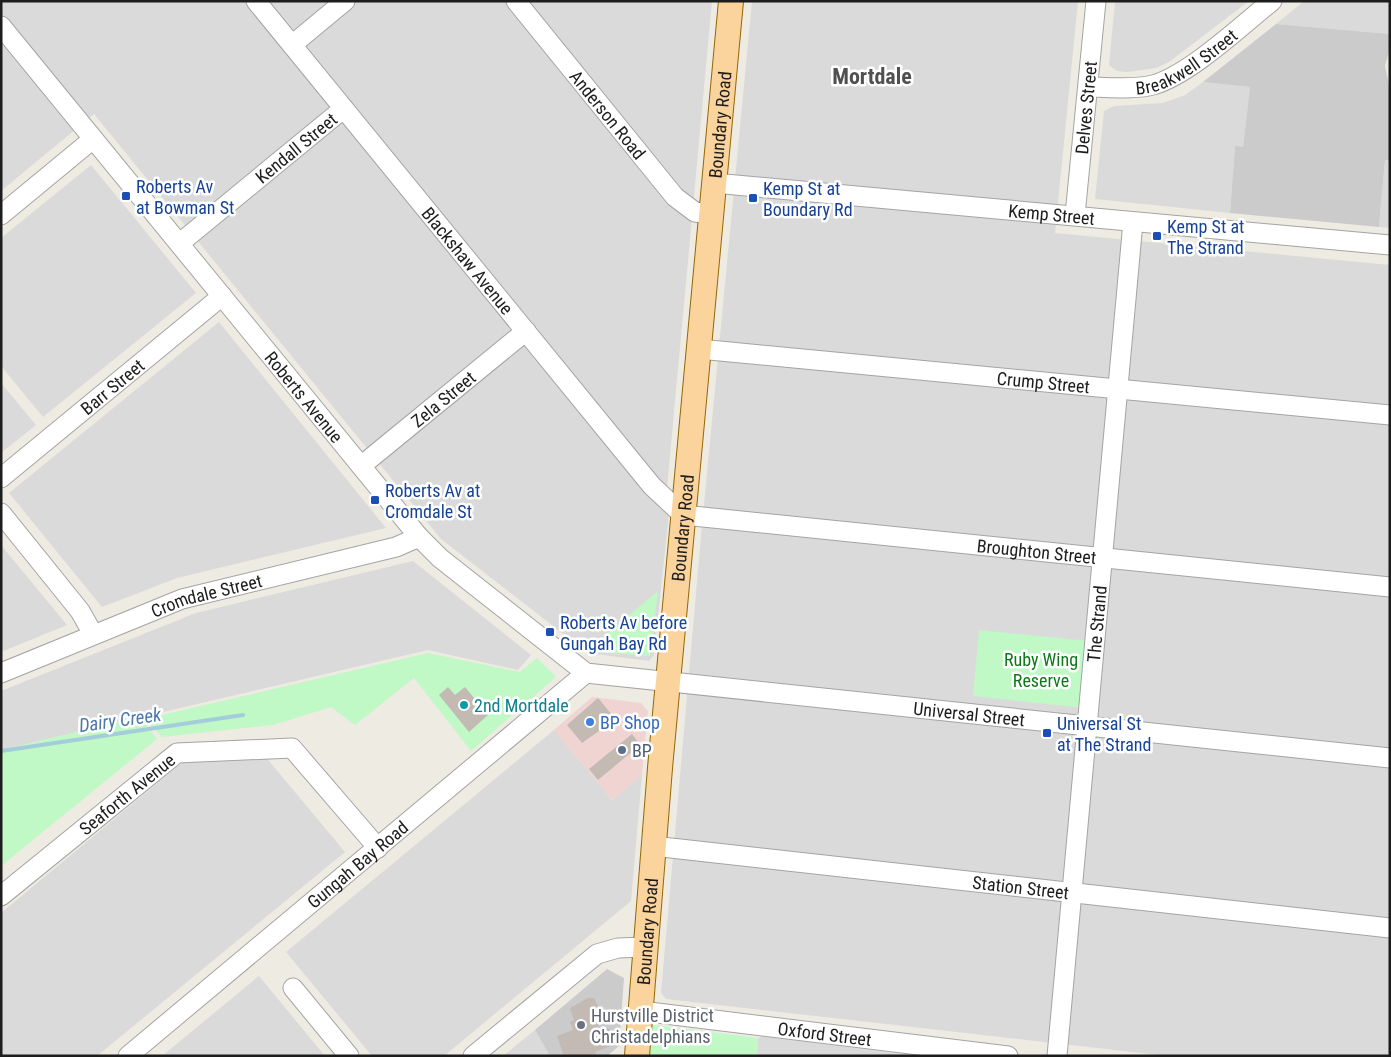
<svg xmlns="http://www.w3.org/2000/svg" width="1391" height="1057" font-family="'Roboto Condensed',sans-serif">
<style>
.residential{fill:#dbdada}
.commercial{fill:#efd4d2}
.religious{fill:#cbcbcb}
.park{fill:#c0f8c6}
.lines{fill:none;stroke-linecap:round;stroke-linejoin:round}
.stream{stroke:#a4cddb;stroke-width:4}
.building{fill:#c2bab3}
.minor-casing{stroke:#a4a4a4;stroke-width:21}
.major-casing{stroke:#936703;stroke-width:26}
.minor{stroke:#fff;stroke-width:19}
.major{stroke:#fad49c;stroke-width:24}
.transit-dot{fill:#1a4fb4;stroke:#fff;stroke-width:2}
.culture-dot{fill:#0f9aa8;stroke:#fff;stroke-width:2}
.shop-dot{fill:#3f7fe0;stroke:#fff;stroke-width:2}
.service-dot{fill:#5c6f8a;stroke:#fff;stroke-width:2}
.worship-dot{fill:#6b7280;stroke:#fff;stroke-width:2}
.labels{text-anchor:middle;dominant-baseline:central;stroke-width:5;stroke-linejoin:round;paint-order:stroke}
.street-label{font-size:18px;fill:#1d1d1d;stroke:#fff}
.transit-label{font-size:18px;fill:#164399;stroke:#fff;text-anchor:start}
.park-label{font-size:18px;fill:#0e7819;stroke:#fff}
.culture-label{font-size:18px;fill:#0d838f;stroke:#fff;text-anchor:start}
.shop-label{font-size:18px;fill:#366cbe;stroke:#fff;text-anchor:start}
.service-label{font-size:18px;fill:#4e5e75;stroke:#fff;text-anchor:start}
.worship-label{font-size:18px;fill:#5b616d;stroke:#fff;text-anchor:start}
.water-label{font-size:19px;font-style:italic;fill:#4c79aa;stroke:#fff}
.district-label{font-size:22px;font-weight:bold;fill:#505050;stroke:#fff}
</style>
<rect width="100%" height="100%" fill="#eeebe3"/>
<path class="residential" d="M1,1H712L666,499L670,504L654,655L649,661L588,653L441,539L94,114L1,191Z
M752,1H1078L1055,233L1390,265V1056H1168L666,999L661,993L701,536Z
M1115,1H1249L1169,62L1156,68L1127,72L1117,71L1109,65Z
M1304,1H1390V34L1276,24Z
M1203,82L1250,87L1243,148L1235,147L1230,213L1095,199L1104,111L1114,106L1163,103L1185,95Z
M1385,160L1390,161V228L1379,227Z
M91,165L196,293L43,417L1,366V238Z
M219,322L386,528L177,578L102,607L9,493Z
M1,383L36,425L1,453Z
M1,545L67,625L1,652Z
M413,561L531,655L518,670L428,650L1,750V691L196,613Z
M554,730L612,800L642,775L631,901L444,1056H372L286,952Z
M259,749L345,852L97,1056H1V913L184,761Z
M259,976L325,1056H162Z
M535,1030L550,1056H503Z
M762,1036L915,1056H757L758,1038Z"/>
<path class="commercial" d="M592,697L641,703L648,711L642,775L612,800L554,730Z"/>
<path class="religious" d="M1276,24L1390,34V48L1385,66L1390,90V161L1385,160L1379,227L1230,213L1235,146L1243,147L1250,87L1203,82Z
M607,969L624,978L619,1046L607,1056H550L535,1030Z"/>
<path class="park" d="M658,591L650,656L586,651Z
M979,630L1089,641L1084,708L973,696Z
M428,653L520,672L537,658L556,677L471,751L414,678L355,725L331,707L273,725L162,737L145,719Z
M140,717L157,739L1,866V750Z
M647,1024L758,1038L757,1056H645Z"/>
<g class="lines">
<path class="stream" d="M1,751L243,715"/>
</g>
<path class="building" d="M448,687L455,695L465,687L488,715L469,732L439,695Z
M598,698L613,716L599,731L582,743L567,725Z
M632,734L640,745L598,780L589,769Z
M588,998H594L600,1011L594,1013L600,1031L608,1028L615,1044L595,1052L597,1056H564L557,1036L573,1030L570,1022L574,1020L570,1008Z"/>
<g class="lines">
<g class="minor-casing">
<g id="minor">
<path id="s1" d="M256,1L652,486L683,515L1390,587"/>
<path id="s2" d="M516,1L675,197L695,212L711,214"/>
<path id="s3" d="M1,26L419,537L440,558L586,673L1390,758"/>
<path d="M292,45L345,1"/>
<path id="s4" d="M1088,87C1107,87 1135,90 1153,85C1189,75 1241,26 1272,1"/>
<path id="s5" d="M714,183L1390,245"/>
<path d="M1,215L93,139"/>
<path id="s6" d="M1075,215L1096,1"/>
<path id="s7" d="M180,243L343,109"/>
<path id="s8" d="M699,349L1390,415"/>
<path id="s9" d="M361,466L526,331"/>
<path id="s10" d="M1,478L222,296"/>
<path d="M1,513L80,611L93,634"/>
<path id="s11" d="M1,673L182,599L396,547L419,537"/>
<path id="s12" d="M653,846L1390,928"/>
<path id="s13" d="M1,896L177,753L292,748L378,848"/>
<path d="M293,988L349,1056"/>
<path id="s14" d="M641,1011L1008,1056"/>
<path id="s15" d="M128,1056L586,673"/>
<path d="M473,1056L597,954L618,948L645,947"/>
<path id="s16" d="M1057,1056L1133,222"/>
</g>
</g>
<g class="major-casing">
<g id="major">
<path id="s17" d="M637,1056L660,768L731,1"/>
</g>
</g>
<use href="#minor" class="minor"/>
<use href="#major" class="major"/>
</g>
<g class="transit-dot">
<rect x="121" y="191" width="10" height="10" rx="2.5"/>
<rect x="748" y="193" width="10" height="10" rx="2.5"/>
<rect x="1152" y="231" width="10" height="10" rx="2.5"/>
<rect x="370" y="495" width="10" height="10" rx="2.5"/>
<rect x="545" y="627" width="10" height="10" rx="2.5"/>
<rect x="1042" y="728" width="10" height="10" rx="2.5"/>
</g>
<circle class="culture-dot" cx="464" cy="705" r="5"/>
<circle class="shop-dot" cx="590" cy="722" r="5"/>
<circle class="service-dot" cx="622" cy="750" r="5"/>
<circle class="worship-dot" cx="581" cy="1025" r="5"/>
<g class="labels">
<g class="street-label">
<text stroke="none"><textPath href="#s4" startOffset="105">Breakwell Street</textPath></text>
<text stroke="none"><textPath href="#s6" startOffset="108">Delves Street</textPath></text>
<text stroke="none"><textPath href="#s2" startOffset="146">Anderson Road</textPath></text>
<text stroke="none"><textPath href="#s17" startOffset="935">Boundary Road</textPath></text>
<text stroke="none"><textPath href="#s7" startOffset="150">Kendall Street</textPath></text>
<text stroke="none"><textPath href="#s5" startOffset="339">Kemp Street</textPath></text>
<text stroke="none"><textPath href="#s1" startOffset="335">Blackshaw Avenue</textPath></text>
<text stroke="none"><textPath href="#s8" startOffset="346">Crump Street</textPath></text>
<text stroke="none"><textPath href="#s10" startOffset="144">Barr Street</textPath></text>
<text stroke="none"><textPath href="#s3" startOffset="479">Roberts Avenue</textPath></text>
<text stroke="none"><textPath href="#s9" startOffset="106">Zela Street</textPath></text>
<text stroke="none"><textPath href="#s17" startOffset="530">Boundary Road</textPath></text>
<text stroke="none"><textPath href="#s1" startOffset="1024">Broughton Street</textPath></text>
<text stroke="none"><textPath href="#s11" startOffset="220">Cromdale Street</textPath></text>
<text stroke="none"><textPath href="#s16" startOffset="434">The Strand</textPath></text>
<text stroke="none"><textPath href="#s3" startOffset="1261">Universal Street</textPath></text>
<text stroke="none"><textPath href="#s13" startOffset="162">Seaforth Avenue</textPath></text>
<text stroke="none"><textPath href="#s15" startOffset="299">Gungah Bay Road</textPath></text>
<text stroke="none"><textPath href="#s12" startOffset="370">Station Street</textPath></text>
<text stroke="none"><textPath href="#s17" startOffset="125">Boundary Road</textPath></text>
<text stroke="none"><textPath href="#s14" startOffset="185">Oxford Street</textPath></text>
</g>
<g class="transit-label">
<text x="136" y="186">Roberts Av<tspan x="136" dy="21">at Bowman St</tspan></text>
<text x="763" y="188">Kemp St at<tspan x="763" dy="21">Boundary Rd</tspan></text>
<text x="1167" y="226">Kemp St at<tspan x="1167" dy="21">The Strand</tspan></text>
<text x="385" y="490">Roberts Av at<tspan x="385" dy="21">Cromdale St</tspan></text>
<text x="560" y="622">Roberts Av before<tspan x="560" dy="21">Gungah Bay Rd</tspan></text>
<text x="1057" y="723">Universal St<tspan x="1057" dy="21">at The Strand</tspan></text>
</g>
<g class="park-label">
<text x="1041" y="659">Ruby Wing<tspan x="1041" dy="21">Reserve</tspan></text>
</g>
<g class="culture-label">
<text x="474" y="705">2nd Mortdale</text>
</g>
<g class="shop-label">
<text x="600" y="722">BP Shop</text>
</g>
<g class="service-label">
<text x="632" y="750">BP</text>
</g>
<g class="worship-label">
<text x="591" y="1015">Hurstville District<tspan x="591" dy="21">Christadelphians</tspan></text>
</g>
<g class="water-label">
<text transform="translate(120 720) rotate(-8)">Dairy Creek</text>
</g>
<g class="district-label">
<text x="872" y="76">Mortdale</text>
</g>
</g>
<rect width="1391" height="1057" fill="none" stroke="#1d1d1d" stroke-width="5"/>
</svg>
